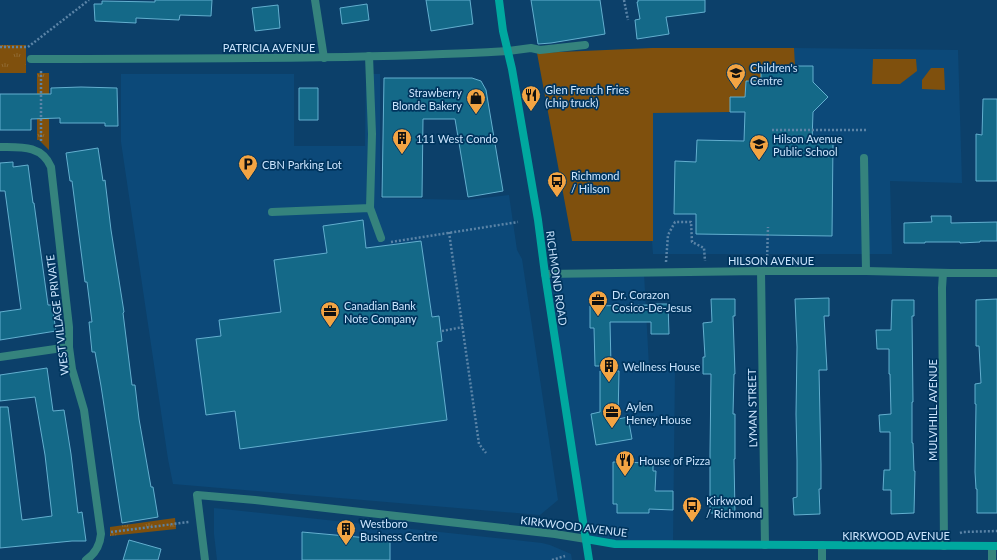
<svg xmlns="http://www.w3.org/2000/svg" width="997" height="560" font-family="Lato,sans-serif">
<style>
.built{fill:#0c4979}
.grass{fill:url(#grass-tufts)}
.green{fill:#7f500d}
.building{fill:#146988;stroke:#63afcf}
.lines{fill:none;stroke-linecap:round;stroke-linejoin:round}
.path{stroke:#5b84a7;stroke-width:2.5;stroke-dasharray:2 2;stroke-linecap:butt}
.lane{stroke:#35837d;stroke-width:8}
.street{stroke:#35837d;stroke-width:8}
.secondary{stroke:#00a89f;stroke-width:8}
.labels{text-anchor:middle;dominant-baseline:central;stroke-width:3.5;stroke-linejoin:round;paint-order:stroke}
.street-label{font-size:11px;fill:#cae4fd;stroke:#00355e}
.poi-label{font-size:11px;fill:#cae4fd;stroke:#00355e;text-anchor:start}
</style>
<defs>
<pattern id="grass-tufts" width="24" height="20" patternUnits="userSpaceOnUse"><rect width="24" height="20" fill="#7f500d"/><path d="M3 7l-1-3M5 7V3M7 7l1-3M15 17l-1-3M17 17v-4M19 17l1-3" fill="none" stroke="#906931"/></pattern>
</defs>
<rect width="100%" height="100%" fill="#0c406a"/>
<path class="built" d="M652,48H794L958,50L962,183L890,181L892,254H653L652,241H572Z
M121,74H294V146H365L366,74H380V198L466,200L509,195L517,250L522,259L558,500L540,515L173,484L168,459L121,142Z
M644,273L649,367L675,368L673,544L586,539L545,274Z
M214,508L542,543L550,545L571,554L572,560H217L214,534Z"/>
<path class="grass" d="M0,45H26V73H0Z
M37,73H49V150L39,140H37Z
M175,518L176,529L110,536V527Z"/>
<path class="green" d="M652,48H794L795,66H761V81H746L745,97H730V112L653,113V241H572L537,53Z
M873,59H916L917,71L900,84H872Z
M931,68H944L945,90L922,89V80Z"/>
<path class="building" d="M155,0H212L211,16L180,15L179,20L136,18V23L95,21L94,4H102V1L155,2Z
M426,0H470L473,24L431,31Z
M531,0H600L605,34L551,43L538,44Z
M638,0H705V12L666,17L669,34L637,39L635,20L640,19L637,2H638Z
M367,4L369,20L342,24L340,8Z
M278,5L280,28L255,31L252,8Z
M761,66H813V82L828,97L813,112L812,141L833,142L832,236L696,234V214H674L675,161L696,162L697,140L744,141L745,112H730V97H745L746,81H761Z
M384,78H472L481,81L486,90L503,191L468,197L455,119H423L422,197H382Z
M81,87L117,88L118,126H105V123H60V118L31,119V130H0V94H51V88Z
M299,88H318V120H299Z
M983,99H997V181H976V134L982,135Z
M98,148L103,181L105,180L111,230L124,312L123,313L132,385H135L139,419L151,487H153L158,517L122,523L101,386L95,352H92L89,322H92L87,282H85L72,181H70L66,153Z
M13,162V167L28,165L33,203H34L48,305H52L56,331L0,340V312L21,309L5,191H0V163Z
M931,216H951V223L997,222V241H980V242L960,243V242H925V243H904V223L932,222Z
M363,220L366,248L421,241L432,317L439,316L442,341L437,342L447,420L240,449L235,411L206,415L196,339L221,336L219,320L281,312L274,260L327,253L323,226Z
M829,298V316H824L827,370H819L821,464V489H819L820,514L794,515L793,498L797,497V460L796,414L797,347L795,299Z
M711,299H735V316H733L735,374H734L733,414H735V459H734L735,513H710V453L711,374H703V357H705L703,323L712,322Z
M997,299V513H977V489H976L975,472L976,404H975V384L981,383L979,346H976V300Z
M892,300H914V316H912L913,402H912V443H913L914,471H915L914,513L891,514V490H883L884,470H890V432H880L879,415L891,414L890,374H889V349H877L876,330H891Z
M651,304H668L669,334H651V322H610L611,366H595L594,328H590V306L651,305Z
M47,368L53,411L64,410L71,454L78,513L82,512L86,541H72L0,548V407H8L22,520L52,516L45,455L35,397L0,401V375Z
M600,371H619L618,419L628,417L632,439L596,445L591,414L600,412Z
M613,462L653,463V471H656L655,491H673V510L649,509V513H617V504H613Z
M302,532L390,540V560H302Z
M129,540L161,549L158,560H123Z"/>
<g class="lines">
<path class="path" d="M624,0L628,20
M0,47H28
M28,47L89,0
M772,130H866
M41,141V70
M449,232L479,444L486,453
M391,242L518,222
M767,260L768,227
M666,262L668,235L675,222H691L692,242L704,248L705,261
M442,331L463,327
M111,532L189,522
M960,533L963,532L997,531
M552,560L565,556"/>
<path class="lane" d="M508,51L531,48L540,50L585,45
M369,56L372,134L370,208L381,238
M864,158L866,271
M272,212L370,208
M992,546V560
M822,560V545"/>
<path class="street" d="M315,0L324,58
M31,59C190,58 349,60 508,51
M0,147C21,147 42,145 51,167L69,327V347L72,369L84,410L101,534C100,545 95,554 86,560
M761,271L765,545
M943,273L942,288L944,546
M545,274L761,271H866L951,273H997
M0,357L69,347
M205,560L197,495L255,500L555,534L586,539"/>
<path class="secondary" d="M499,0L503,31L512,69L538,220L545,274L589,560
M586,539L615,544L997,546"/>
</g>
<defs>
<g id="school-pin" transform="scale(1)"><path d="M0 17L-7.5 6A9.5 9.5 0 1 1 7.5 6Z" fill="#f3a443" stroke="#00355e"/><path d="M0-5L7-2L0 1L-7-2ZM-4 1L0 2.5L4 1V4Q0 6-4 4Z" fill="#111"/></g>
<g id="restaurant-pin" transform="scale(1)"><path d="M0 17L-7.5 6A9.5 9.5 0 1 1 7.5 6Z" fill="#f3a443" stroke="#00355e"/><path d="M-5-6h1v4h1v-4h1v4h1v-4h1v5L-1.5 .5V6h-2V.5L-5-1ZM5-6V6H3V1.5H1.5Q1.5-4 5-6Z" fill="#111"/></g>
<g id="shop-pin" transform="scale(1)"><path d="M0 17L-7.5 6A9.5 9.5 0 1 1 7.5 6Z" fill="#f3a443" stroke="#00355e"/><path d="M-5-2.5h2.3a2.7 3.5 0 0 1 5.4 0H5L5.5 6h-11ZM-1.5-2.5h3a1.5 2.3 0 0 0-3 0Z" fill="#111"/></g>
<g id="building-pin" transform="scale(1)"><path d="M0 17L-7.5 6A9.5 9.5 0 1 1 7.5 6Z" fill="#f3a443" stroke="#00355e"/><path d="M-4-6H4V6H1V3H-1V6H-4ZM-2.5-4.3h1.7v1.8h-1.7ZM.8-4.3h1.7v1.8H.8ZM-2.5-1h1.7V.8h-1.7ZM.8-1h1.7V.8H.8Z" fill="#111"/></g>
<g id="parking-pin" transform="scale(1)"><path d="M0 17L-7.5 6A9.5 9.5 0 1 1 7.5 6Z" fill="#f3a443" stroke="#00355e"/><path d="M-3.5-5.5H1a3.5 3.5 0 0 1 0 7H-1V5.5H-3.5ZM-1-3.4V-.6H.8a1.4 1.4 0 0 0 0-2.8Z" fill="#111"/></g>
<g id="bus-pin" transform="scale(1)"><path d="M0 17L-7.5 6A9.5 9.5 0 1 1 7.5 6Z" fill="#f3a443" stroke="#00355e"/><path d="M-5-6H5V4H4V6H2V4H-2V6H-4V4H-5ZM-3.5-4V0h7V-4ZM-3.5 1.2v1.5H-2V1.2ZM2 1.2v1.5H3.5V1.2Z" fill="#111"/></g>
<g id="office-pin" transform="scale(1)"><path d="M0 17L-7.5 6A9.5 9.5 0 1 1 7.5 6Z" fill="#f3a443" stroke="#00355e"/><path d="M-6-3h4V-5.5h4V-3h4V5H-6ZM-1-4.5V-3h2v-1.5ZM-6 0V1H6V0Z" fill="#111"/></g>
</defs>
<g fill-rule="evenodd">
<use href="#school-pin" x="736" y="73"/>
<use href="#restaurant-pin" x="531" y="95"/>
<use href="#shop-pin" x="476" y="98"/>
<use href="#building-pin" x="402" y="138"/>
<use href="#school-pin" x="759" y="144"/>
<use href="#parking-pin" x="248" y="164"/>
<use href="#bus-pin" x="557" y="181"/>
<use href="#office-pin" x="598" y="300"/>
<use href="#office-pin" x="330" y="311"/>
<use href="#building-pin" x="609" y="366"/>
<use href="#office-pin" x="612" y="412"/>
<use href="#restaurant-pin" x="625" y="460"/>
<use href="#bus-pin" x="692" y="506"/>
<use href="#building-pin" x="346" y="529"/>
</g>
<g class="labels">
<g class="street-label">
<text x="269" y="47">PATRICIA AVENUE</text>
<text x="771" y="260">HILSON AVENUE</text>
<text transform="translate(557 278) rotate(82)">RICHMOND ROAD</text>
<text transform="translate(57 315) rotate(-97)">WEST VILLAGE PRIVATE</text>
<text transform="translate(752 408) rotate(-91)">LYMAN STREET</text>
<text transform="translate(932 410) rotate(-90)">MULVIHILL AVENUE</text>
<text transform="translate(574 526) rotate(7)">KIRKWOOD AVENUE</text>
<text x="896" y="535">KIRKWOOD AVENUE</text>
</g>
<g class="poi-label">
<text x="750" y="67">Children's<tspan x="750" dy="13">Centre</tspan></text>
<text x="545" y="89">Glen French Fries<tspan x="545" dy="13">(chip truck)</tspan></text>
<text x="462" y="92" text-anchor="end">Strawberry<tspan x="462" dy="13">Blonde Bakery</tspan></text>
<text x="416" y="138">111 West Condo</text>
<text x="773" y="138">Hilson Avenue<tspan x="773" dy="13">Public School</tspan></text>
<text x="262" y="164">CBN Parking Lot</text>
<text x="571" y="175">Richmond<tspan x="571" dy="13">/ Hilson</tspan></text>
<text x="612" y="294">Dr. Corazon<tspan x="612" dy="13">Cosico-De-Jesus</tspan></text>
<text x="344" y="305">Canadian Bank<tspan x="344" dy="13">Note Company</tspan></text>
<text x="623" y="366">Wellness House</text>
<text x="626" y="406">Aylen<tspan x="626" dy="13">Heney House</tspan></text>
<text x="639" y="460">House of Pizza</text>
<text x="706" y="500">Kirkwood<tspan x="706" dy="13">/ Richmond</tspan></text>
<text x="360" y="523">Westboro<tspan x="360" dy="13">Business Centre</tspan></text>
</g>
</g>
</svg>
